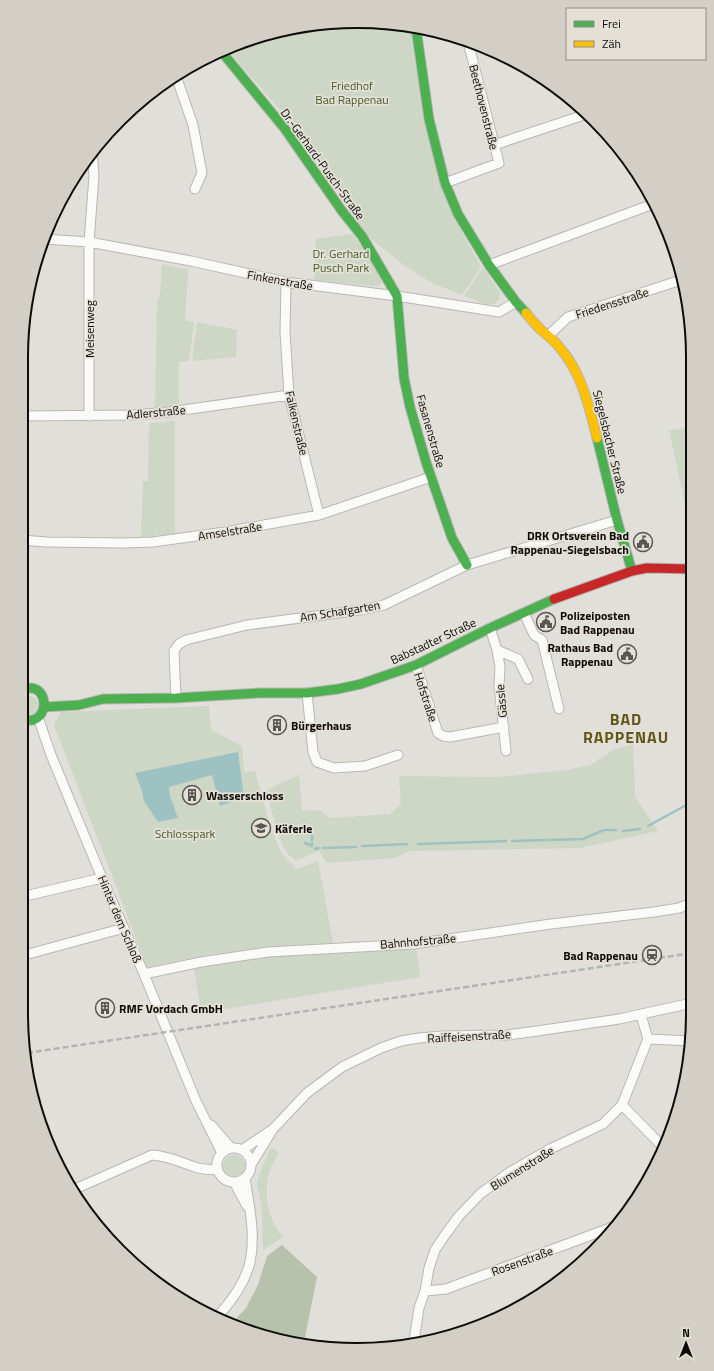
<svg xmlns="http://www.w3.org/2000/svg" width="714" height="1371" font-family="'Titillium Web',sans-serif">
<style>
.green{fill:#ced6c5}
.forest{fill:#b7c1ab}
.water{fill:#9ec2c2}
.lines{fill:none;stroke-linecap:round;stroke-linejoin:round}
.stream{stroke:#9ec2c2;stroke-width:2.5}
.street-casing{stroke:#b8b7b4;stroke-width:11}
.fast-casing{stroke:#b8b7b4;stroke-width:11}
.slow-casing{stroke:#b8b7b4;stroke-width:11}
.jam-casing{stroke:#b8b7b4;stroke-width:11}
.street{stroke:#fafaf9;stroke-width:9}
.fast{stroke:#4caf50;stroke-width:9}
.slow{stroke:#ffc107;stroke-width:9}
.jam{stroke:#c62828;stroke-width:9}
.rail{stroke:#b4b4b2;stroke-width:2.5;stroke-dasharray:6 3;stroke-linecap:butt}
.labels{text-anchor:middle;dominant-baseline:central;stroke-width:3.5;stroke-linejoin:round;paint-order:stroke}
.park-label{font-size:12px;fill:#445e29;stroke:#e4e0d6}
.street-label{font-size:12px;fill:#0d0c09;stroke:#e4e0d6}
.poi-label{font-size:12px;font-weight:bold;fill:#0d0c09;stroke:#e4e0d6;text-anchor:start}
.district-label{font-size:16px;font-weight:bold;letter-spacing:1px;fill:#5f5619;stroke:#e4e0d6}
.rim{fill:none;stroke:#0d0c09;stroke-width:2}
</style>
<rect width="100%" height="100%" fill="#e0dfda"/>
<path class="green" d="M379,22L412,27L452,214L481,267L462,295L432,283L404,265L371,239L343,202L341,195L294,126L227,49L249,39L313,24Z
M352,234L372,260L382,283L378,286H373L314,280L316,239Z
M162,264L188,270L185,320L194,322L189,361L179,362V406L155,408L157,302L160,295Z
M483,268L500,292L499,299L494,304H486L464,296Z
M197,322L237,330L236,357L192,361Z
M175,421V534L141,537L143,481H148L149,423Z
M690,428L691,518H688L669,430Z
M20 705a9 9 0 1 1 18 0a9 9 0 1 1-18 0Z
M209,706L211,730L242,746L244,772L255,771L271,829L282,854L297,869L318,861L333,943L266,947L206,955L147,967L54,725L61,712Z
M633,744L635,797L658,831L580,848L409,851L395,858L327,863L319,851L296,861L285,851L276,828L267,790L299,775L302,810L321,811L330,818L390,814L401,804L399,776L497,777L567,770L591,765L615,749Z
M416,949L420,977L201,1013L194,968L267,957Z
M271,1147L279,1153C265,1173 262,1199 273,1221C275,1227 279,1232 283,1237L263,1250L262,1210L257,1183L259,1176Z
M223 1166a11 11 0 1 1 22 0a11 11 0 1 1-22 0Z"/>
<path class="forest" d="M282,1245L317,1277L304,1342L270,1339L233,1322L246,1308L258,1285L267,1256Z"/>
<path class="water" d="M238,752L244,797L220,806L212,775L169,787L170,796L178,818L158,822L144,801L142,791L135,773Z"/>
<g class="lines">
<path class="stream" d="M648,826L688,804
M623,831L640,829
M312,836V840
M512,841L583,839L604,830H616
M305,843L312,846V843
M418,844L506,841
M362,846L407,844
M316,848L315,849L319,848
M323,848L356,847"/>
<g class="street-casing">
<path id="street" d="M174,76L196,63
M176,76L193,125L202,173L195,189
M494,145L587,114
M445,183L499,163L468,42
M44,239L89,242L191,261L286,282L397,296L499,312L516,302
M489,265L653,204
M286,282L285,332L289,395L319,515
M549,335L568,317L681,280
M22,416L132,415L169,412L289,395
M89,416V242L94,176L92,150
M21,540L47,542L123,543L153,542L225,532L319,515L431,477
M524,613L534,635L542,640L559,709
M490,628L497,650L518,659L528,679
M497,650L500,667L499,686L506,751
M416,665L438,733L443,736L450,737L504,727
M307,693L313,752L317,762L334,768L365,766L398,755
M176,698L174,651L179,644L186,640L247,625L361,610L384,605L467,565L617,520
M38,717L51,755L102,878L144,974L196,1101L222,1153
M21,897L102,878
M21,956L124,928
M144,974L201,962L268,952L414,944L551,924L654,912L679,908L692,903
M648,1039L691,1041
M622,1105L664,1148
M211,1125L231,1148
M217 1165a17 17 0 1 1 34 0a17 17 0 1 1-34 0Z
M242,1150L270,1131
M251,1165L273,1129L307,1093L342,1067L381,1048L401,1041L419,1038L442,1036L507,1035L537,1031L619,1019L692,1003
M234,1182L247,1206
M75,1189L152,1155C168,1156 180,1162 195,1167C202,1170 210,1169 217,1170
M425,1291L446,1289L618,1225
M219,1315C232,1300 245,1283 250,1262C256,1235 249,1205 245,1178
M414,1341L419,1308L425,1291L429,1268L435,1250L445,1235L459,1216L480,1194L510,1172L550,1149L603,1124L622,1105L648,1039L641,1015"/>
</g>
<g class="fast-casing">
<path id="fast" d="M416,28L429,119L445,183L458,214L489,265L516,302L526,313
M221,51L285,129L342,211L362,236L397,296L404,378L410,407L426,462L452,538L467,565
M597,438L617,520L632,571
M21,690C24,689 28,688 30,688C47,688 49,715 33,720C30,721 25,719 21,719
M45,707L79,705L103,699L176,698L260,693H307L338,689L361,684L416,665L490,628L554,599"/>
</g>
<g class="slow-casing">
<path id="slow" d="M526,313C530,318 535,324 540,329C547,335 555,341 560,348C582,373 589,407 597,438"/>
</g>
<g class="jam-casing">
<path id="jam" d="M554,599L632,571L647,568L691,569"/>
</g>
<use href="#street" class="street"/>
<use href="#fast" class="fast"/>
<use href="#slow" class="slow"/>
<use href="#jam" class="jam"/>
<path class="rail" d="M27,1053L692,953"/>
</g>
<defs>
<g id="civic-ring" transform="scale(1)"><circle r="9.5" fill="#e4e0d6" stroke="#575652" stroke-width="1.5"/><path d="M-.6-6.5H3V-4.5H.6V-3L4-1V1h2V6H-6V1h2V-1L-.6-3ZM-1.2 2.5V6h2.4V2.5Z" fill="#575652"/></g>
<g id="building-ring" transform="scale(1)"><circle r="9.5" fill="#e4e0d6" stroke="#575652" stroke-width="1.5"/><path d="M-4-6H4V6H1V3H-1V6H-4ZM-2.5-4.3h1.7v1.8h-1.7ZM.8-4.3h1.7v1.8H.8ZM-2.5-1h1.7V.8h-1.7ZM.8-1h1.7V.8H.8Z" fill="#575652"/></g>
<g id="school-ring" transform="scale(1)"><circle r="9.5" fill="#e4e0d6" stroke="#575652" stroke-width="1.5"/><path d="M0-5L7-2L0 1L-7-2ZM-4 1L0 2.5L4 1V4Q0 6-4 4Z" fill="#575652"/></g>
<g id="station-ring" transform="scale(1)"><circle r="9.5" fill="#e4e0d6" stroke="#575652" stroke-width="1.5"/><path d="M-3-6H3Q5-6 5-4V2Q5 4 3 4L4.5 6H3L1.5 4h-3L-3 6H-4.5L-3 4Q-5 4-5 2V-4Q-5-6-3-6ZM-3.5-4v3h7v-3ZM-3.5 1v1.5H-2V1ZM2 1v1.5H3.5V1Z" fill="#575652"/></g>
</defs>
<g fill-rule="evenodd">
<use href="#civic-ring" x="643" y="542"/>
<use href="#civic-ring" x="546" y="622"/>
<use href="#civic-ring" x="627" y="654"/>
<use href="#building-ring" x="277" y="725"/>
<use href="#building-ring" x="192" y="795"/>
<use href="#school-ring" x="261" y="828"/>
<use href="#station-ring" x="652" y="955"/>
<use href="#building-ring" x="105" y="1008"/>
</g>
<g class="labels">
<g class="park-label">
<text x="352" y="85">Friedhof<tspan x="352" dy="14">Bad Rappenau</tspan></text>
<text x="341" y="253">Dr. Gerhard<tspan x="341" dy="14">Pusch Park</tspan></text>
<text x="185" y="833">Schlosspark</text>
</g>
<g class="street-label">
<text transform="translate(484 107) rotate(76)">Beethovenstraße</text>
<text transform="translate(323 164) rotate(54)">Dr.-Gerhard-Pusch-Straße</text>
<text transform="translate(280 280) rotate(10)">Finkenstraße</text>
<text transform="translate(612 303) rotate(-18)">Friedensstraße</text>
<text transform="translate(89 329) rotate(-90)">Meisenweg</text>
<text transform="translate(156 412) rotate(-5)">Adlerstraße</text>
<text transform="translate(297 423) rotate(77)">Falkenstraße</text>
<text transform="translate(431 431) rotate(74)">Fasanenstraße</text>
<text transform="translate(610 442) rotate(76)">Siegelsbacher Straße</text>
<text transform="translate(230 531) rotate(-9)">Amselstraße</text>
<text transform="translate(340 611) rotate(-9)">Am Schafgarten</text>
<text transform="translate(433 641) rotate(-25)">Babstadter Straße</text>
<text transform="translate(426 697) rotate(72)">Hofstraße</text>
<text transform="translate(501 701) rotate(-95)">Gässle</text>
<text transform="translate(120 919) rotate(67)">Hinter dem Schloß</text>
<text transform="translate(418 941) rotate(-5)">Bahnhofstraße</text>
<text transform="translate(469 1036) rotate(-3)">Raiffeisenstraße</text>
<text transform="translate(522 1168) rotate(-32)">Blumenstraße</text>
<text transform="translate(522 1261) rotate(-20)">Rosenstraße</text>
</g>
<g class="poi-label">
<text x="629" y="535" text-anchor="end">DRK Ortsverein Bad<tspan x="629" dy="14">Rappenau-Siegelsbach</tspan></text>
<text x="560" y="615">Polizeiposten<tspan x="560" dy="14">Bad Rappenau</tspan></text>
<text x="613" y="647" text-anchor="end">Rathaus Bad<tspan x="613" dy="14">Rappenau</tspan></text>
<text x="291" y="725">Bürgerhaus</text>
<text x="206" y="795">Wasserschloss</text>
<text x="275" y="828">Käferle</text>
<text x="638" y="955" text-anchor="end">Bad Rappenau</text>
<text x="119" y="1008">RMF Vordach GmbH</text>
</g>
<g class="district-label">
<text x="626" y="719">BAD<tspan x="626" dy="18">RAPPENAU</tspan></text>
</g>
</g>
<path d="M0 0H714V1371H0ZM357 28H357A329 329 0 0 1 686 357V1014A329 329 0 0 1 357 1343H357A329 329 0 0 1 28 1014V357A329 329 0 0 1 357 28Z" fill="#d3cfc6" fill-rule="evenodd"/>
<path class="rim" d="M357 28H357A329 329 0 0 1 686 357V1014A329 329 0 0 1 357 1343H357A329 329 0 0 1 28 1014V357A329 329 0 0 1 357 28Z"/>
<rect x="566" y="8" width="140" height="52" fill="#e4e0d6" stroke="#8e8b84"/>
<rect x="574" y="21" width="20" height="6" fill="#4caf50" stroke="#8e8b84"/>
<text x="602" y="28" font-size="12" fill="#0d0c09">Frei</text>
<rect x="574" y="41" width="20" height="6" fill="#ffc107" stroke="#8e8b84"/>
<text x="602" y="48" font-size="12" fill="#0d0c09">Zäh</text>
<g transform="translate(686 1343)" stroke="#e4e0d6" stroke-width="3" paint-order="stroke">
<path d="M0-3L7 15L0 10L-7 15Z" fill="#0d0c09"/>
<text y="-6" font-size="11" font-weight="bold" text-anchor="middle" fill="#0d0c09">N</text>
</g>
</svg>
